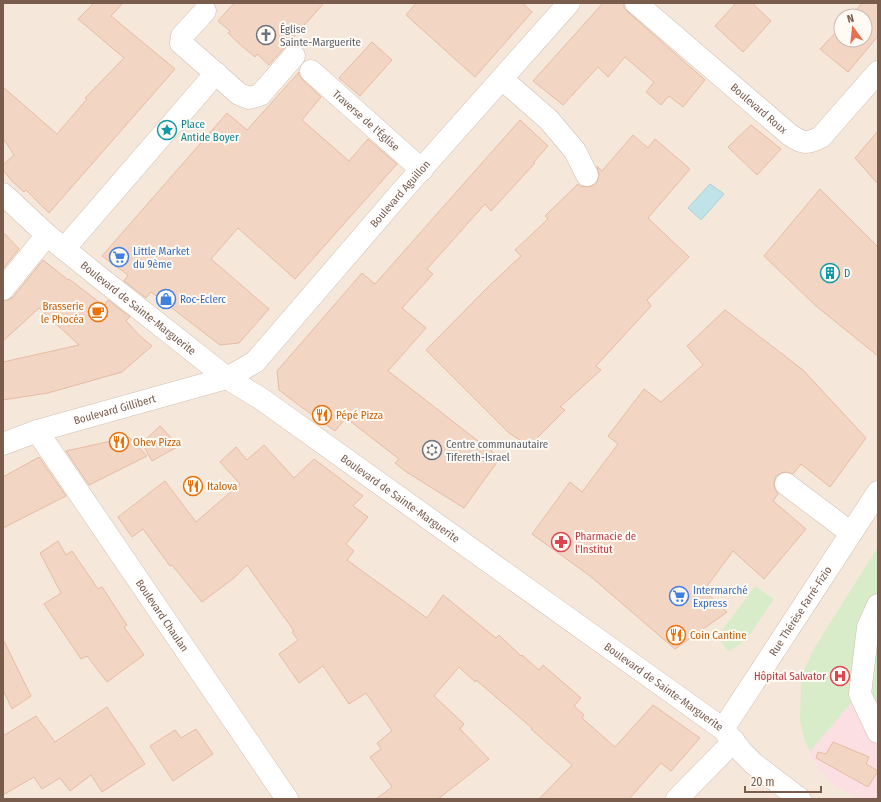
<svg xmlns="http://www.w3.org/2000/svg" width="881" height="802" font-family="'Fira Sans Condensed',sans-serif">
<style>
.residential{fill:#f5e8da;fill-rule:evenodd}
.medical{fill:#fbdfe3}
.green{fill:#d8ecc9}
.water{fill:#bfe3e8;stroke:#a5d3da}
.building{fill:#f3d5c3;stroke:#e6bba3}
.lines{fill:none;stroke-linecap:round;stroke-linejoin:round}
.minor-casing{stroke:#d1beb0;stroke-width:23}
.minor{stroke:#fff;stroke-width:22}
.labels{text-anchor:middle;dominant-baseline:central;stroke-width:4;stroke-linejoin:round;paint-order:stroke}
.worship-label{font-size:11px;fill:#5b616d;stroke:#fffaf3;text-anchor:start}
.street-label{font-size:11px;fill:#7a5c4d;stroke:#fffaf3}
.culture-label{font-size:11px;fill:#0d838f;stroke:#fffaf3;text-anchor:start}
.shop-label{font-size:11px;fill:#366cbe;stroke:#fffaf3;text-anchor:start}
.food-label{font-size:11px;fill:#c56008;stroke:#fffaf3;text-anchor:start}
.health-label{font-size:11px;fill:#be3a42;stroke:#fffaf3;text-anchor:start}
</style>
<rect width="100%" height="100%" fill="#fdf6ec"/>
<path class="residential" d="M3,3H878V799H3ZM841,16H865V40H841Z"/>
<path class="medical" d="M878,547V799H859L834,785L821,771L811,756L804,739L800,721L801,684L805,668L813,650Z"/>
<path class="green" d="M878,547V732L859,694L810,751L804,739L800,721L801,684L805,668L813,650Z
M755,586L774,599L747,639L728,652L718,636Z"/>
<path class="water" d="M710,184L724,194L701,220L688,208Z"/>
<path class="building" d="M94,3H123L111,16L175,69L49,213L26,190L24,192L12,181L3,170V165L14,155L3,138V87L57,134L87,99L85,98L124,58L78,19Z
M234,3H324L269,65L257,54L255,57L243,47L228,33L230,31L218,21Z
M416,3H522L532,12L475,77L406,15Z
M603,3H624V8L628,12L705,80L683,107L669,96L661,105L646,92L654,82L625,57L608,77L598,67L563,105L533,81Z
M736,3H752L771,21L743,52L715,26Z
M862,3H878V36L848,72L820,49L841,27V40H865V16H851Z
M372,42L392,60L360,96L339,78Z
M299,72V75L303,80L321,97L302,120L349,161L368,139L397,164L295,279L238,228L211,259L269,309L239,343L220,345L151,292L146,298L124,281L128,275L102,256L227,113L247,130Z
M520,120L548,146L533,163H535L491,211L485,204L427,269L433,274L402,308L426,328L388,371L500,458L464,508L405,471L395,463L399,459L346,418L335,431L300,406L279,390L277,371L362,273L375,284Z
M751,125L781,149L757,175L728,147Z
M878,131V184L855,158Z
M633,135L648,148L655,139L690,169L648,218L689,257L647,300L651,306L596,366L601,370L560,407L565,410L529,446L509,433L426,350L488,287L521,256L515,250L548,219L545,216L578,184L580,186L587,187L592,186L597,182L599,175L597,166L602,171Z
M820,189L878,247V356L816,306L764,256Z
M3,232L19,249L3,269Z
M43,260L68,280L69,279L104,306L108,300L130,317L126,321L140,336L152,346L122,372L48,393L3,400V362L79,345L39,308L3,341V301L8,300L13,297Z
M725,310L803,370L866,438L830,487L801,464L793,474L787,472L781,473L776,476L774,483L775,489L778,494L773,501L806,529L764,579L733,551L704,590L727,612L675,649L590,576L532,534L570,482L582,492L618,444L608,436L644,389L661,402L703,365L687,346Z
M160,426L179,446L152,461L142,443Z
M129,437L147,456L89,485L66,451Z
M264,445L294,478L314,459L363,496L353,506L368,517L346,544L354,551L347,560L427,618L443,595L496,638L499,635L521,656L522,655L539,670L543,665L581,698L574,706L584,715L582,718L615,747L653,705L700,738L671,771L661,763L629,799H539L572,765L531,729L532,728L476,680L475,682L459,667L434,696L464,724L460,729L489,759L438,799H376L392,787L370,757L381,749L377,743L392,731L366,693L349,704L323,666L299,683L279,654L298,640L292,632L294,631L247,565L234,578L202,602L172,565L170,566L143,529L132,537L118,517L165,481L196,522L240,484L220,462L236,447L247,460Z
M39,457L66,496L3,528V477Z
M58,541L66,555L72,551L98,589L102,587L127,625L124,627L144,655L107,682L87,656L81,659L44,604L61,593L40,553Z
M3,639L31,696L12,709L3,690Z
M107,707L145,764L102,792L91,775L70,791L60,778L42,789L34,777L3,795V736L36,716L55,742Z
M196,729L213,754L173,781L150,746L175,730L181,738Z
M833,742L869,757L866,764L878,771L868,787L816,758L818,752L826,754Z"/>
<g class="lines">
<g class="minor-casing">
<g id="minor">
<path id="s1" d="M636,3L790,135C804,144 807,144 821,137L878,72"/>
<path d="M205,11L182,36L181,43L239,94L249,98L260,95L294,56"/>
<path id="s2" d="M311,71L422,170"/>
<path d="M502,79L549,120L575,151L587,175"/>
<path id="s3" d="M3,194L47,235L94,273L227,378L260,398L723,729L742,752L754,764L800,799"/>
<path d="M64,249L216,73"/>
<path d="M3,289L47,235"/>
<path id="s4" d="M37,431L287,799"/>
<path id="s5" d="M3,444L37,431L227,378L255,362L402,191L569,3"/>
<path d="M786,484L851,533"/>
<path d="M878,605L868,627L860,694L878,732"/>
<path id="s6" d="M723,729L878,492"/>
<path d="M677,799L734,741"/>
</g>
</g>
<use href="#minor" class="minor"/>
</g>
<defs>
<g id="church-ring" transform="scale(1)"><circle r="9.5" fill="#fffaf3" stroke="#6b7280" stroke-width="1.5"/><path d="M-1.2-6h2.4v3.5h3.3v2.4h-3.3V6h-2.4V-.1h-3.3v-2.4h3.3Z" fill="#6b7280"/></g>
<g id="sight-ring" transform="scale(1)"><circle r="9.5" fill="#fffaf3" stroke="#0f9aa8" stroke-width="1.5"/><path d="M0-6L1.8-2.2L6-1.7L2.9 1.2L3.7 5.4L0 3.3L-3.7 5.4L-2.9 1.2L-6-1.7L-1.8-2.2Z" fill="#0f9aa8"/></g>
<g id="supermarket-ring" transform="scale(1)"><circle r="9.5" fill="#fffaf3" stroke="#3f7fe0" stroke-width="1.5"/><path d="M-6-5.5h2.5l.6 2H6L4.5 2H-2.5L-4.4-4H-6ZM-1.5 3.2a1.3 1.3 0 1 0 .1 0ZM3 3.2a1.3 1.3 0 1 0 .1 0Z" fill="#3f7fe0"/></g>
<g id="building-ring" transform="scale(1)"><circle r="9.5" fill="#fffaf3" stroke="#0f9aa8" stroke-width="1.5"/><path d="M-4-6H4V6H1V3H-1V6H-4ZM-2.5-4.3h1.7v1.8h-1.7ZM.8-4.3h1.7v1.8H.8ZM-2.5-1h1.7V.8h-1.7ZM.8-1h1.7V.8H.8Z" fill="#0f9aa8"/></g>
<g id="shop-ring" transform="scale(1)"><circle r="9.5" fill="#fffaf3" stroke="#3f7fe0" stroke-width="1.5"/><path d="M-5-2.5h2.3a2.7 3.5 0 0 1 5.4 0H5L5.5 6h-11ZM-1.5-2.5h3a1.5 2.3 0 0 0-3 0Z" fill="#3f7fe0"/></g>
<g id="cafe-ring" transform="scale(1)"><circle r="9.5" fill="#fffaf3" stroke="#e8710a" stroke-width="1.5"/><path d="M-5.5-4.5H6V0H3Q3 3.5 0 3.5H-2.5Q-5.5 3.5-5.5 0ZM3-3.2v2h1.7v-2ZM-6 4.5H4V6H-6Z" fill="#e8710a"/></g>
<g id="restaurant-ring" transform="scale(1)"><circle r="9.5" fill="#fffaf3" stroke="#e8710a" stroke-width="1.5"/><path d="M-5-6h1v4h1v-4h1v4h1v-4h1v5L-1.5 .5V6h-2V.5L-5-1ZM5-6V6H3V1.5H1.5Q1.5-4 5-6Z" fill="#e8710a"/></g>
<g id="synagogue-ring" transform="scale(1)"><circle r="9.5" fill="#fffaf3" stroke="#6b7280" stroke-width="1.5"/><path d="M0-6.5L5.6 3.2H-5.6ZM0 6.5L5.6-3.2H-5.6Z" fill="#6b7280"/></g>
<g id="pharmacy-ring" transform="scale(1)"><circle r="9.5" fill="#fffaf3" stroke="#e0444e" stroke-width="1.5"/><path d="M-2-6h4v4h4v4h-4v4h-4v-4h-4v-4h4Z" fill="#e0444e"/></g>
<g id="hospital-ring" transform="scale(1)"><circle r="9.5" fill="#fffaf3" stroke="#e0444e" stroke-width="1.5"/><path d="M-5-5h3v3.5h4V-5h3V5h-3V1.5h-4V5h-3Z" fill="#e0444e"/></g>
</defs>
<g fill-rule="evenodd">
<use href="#church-ring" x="266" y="35"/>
<use href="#sight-ring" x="167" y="130"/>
<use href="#supermarket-ring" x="119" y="257"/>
<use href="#building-ring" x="830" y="273"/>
<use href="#shop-ring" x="166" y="299"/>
<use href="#cafe-ring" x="98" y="312"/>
<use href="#restaurant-ring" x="322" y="415"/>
<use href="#restaurant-ring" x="119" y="442"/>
<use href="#synagogue-ring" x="432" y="450"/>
<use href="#restaurant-ring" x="193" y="486"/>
<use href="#pharmacy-ring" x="561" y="542"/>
<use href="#supermarket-ring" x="679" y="596"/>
<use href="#restaurant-ring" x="676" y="635"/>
<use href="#hospital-ring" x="840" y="676"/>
</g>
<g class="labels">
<g class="worship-label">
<text x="280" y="29">Église<tspan x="280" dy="13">Sainte-Marguerite</tspan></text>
<text x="446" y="444">Centre communautaire<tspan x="446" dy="13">Tifereth-Israel</tspan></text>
</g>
<g class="street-label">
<text stroke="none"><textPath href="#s1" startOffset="162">Boulevard Roux</textPath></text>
<text stroke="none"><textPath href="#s2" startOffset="74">Traverse de l'Église</textPath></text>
<text stroke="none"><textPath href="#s5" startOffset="488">Boulevard Aguillon</textPath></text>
<text stroke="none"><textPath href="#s3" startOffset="177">Boulevard de Sainte-Marguerite</textPath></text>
<text stroke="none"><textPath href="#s5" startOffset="117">Boulevard Gillibert</textPath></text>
<text stroke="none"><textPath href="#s3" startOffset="501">Boulevard de Sainte-Marguerite</textPath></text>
<text stroke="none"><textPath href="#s6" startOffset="141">Rue Thérèse Farré-Fizio</textPath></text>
<text stroke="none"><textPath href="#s4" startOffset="223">Boulevard Chaulan</textPath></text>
<text stroke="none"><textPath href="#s3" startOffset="825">Boulevard de Sainte-Marguerite</textPath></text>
</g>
<g class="culture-label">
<text x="181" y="124">Place<tspan x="181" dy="13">Antide Boyer</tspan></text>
<text x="844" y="273">D</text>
</g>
<g class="shop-label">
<text x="133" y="251">Little Market<tspan x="133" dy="13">du 9ème</tspan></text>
<text x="180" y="299">Roc-Eclerc</text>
<text x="693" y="590">Intermarché<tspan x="693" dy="13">Express</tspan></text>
</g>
<g class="food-label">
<text x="84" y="306" text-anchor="end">Brasserie<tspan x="84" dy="13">le Phocéa</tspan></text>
<text x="336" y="415">Pépé Pizza</text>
<text x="133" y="442">Ohev Pizza</text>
<text x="207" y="486">Italova</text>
<text x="690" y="635">Coin Cantine</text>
</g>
<g class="health-label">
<text x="575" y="536">Pharmacie de<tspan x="575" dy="13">l'Institut</tspan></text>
<text x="826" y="676" text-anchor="end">Hôpital Salvator</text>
</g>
</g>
<rect width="881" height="802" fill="none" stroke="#7a5c4d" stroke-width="8"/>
<g transform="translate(853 28) rotate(345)"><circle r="19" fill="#fffaf3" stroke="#cabbb1"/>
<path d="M0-3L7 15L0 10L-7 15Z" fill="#e76f51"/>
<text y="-6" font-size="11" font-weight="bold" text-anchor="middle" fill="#7a5c4d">N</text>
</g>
<path d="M745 786v6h76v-6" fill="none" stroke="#7a5c4d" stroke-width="2"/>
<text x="751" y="786" font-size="12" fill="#7a5c4d" stroke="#fffaf3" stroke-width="3" paint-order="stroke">20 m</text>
</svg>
